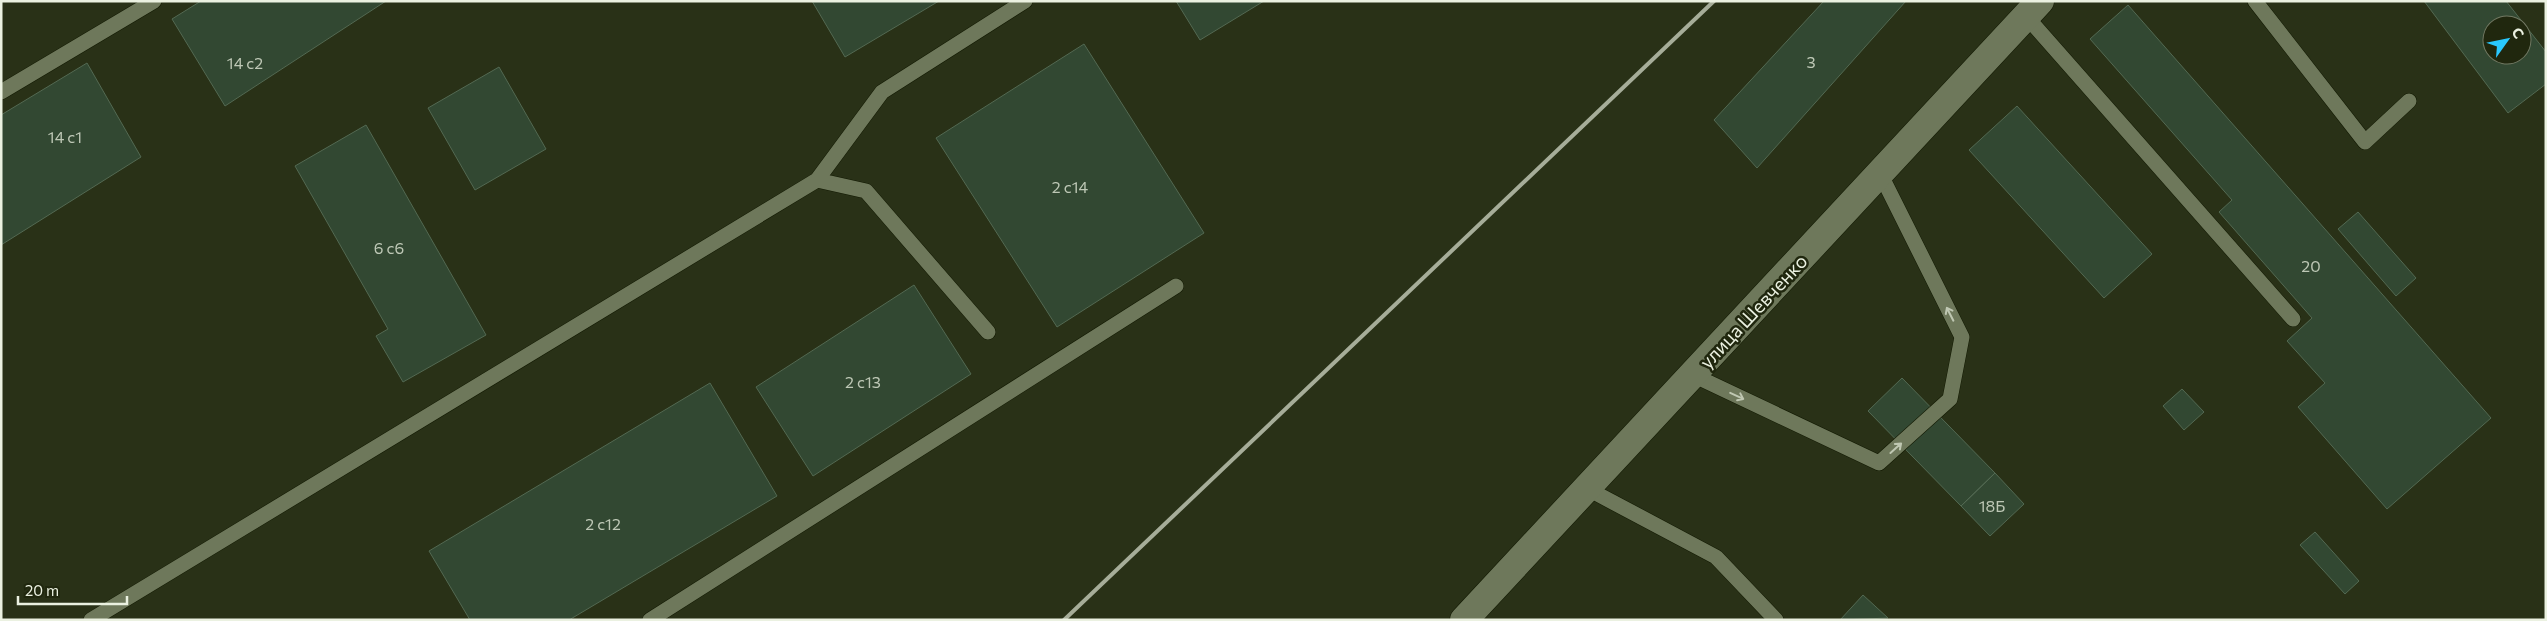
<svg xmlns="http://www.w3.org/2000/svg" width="2547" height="621" font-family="Commissioner,sans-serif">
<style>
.building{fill:#324832;stroke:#536952;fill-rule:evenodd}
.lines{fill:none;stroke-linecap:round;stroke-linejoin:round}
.lane-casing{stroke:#121902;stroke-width:16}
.secondary-casing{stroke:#121902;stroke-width:29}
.lane{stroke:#6e785b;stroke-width:15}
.secondary{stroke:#6e785b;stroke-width:28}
.rail{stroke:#a6ad99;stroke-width:4}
.oneway{stroke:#bfc7b2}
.labels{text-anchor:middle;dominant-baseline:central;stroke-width:5;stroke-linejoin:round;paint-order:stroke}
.number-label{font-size:16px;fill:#bdc7b5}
.street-label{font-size:19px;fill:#ebf1e1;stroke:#20270e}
</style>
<rect width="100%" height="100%" fill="#293117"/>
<path class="building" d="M201,1H386L225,106L172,19Z
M812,1H939L845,57Z
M1176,1H1264L1200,40Z
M1824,1H1906L1757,168L1714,120Z
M2424,1H2506L2546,52V84L2508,113ZM2492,25H2522V55H2492Z
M2128,5L2491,418L2387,509L2298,407L2325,383L2287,341L2312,318L2219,212L2232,200L2090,39Z
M1084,44L1204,233L1057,327L936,138Z
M87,63L141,157L1,245V115Z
M499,67L546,149L475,190L428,108Z
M2017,106L2152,254L2104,298L1969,150Z
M366,125L486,335L403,382L376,336L388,329L295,166Z
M2358,212L2416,278L2396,296L2338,229Z
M914,285L971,374L813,476L756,387Z
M1902,378L1995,473L1961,506L1868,411Z
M710,383L777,496L569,620H470L429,551Z
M2182,389L2204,412L2184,430L2163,406Z
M1995,473L2024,504L1990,536L1961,506Z
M2315,532L2359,581L2345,594L2300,545Z
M1863,595L1888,618L1840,620Z"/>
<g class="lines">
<g class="lane-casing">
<path id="lane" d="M2255,1L2365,142L2409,101
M2026,16L2293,319
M1,92L154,1
M817,180L866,191L988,332
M1693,375L1879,463L1950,399L1962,337L1880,173
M1588,489L1716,557L1776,620
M91,620L817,180L882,92L1025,1
M650,620L1176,286"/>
</g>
<g class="secondary-casing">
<path id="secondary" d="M1464,620L2040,1"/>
</g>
<use href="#lane" class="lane"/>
<use href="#secondary" class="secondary"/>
<path class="rail" d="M1064,620L1714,1"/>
</g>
<defs><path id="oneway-shaft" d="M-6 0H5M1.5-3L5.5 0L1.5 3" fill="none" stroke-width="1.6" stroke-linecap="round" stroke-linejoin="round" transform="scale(1.25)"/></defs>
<g class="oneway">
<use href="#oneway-shaft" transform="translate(1950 314) rotate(-117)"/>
<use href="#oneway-shaft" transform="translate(1737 396) rotate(25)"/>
<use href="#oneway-shaft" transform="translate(1896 448) rotate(-42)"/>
</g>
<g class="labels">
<g class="number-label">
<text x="1811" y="61">3</text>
<text x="245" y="62">14 с2</text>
<text x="65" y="136">14 с1</text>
<text x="1070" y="186">2 с14</text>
<text x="389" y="247">6 с6</text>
<text x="2311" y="265">20</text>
<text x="863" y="381">2 с13</text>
<text x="1992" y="505">18Б</text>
<text x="603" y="523">2 с12</text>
</g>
<g class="street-label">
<text transform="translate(1753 311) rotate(-47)">улица Шевченко</text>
</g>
</g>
<rect width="2547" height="621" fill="none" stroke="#ebf1e1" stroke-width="5"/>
<g transform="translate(2507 40) rotate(57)"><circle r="24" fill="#20270e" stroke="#717862"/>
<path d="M0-4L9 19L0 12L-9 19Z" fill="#29c8ff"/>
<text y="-8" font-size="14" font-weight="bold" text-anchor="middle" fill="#ebf1e1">С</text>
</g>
<path d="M18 596v8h109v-8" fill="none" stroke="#ebf1e1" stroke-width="2.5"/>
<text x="25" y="596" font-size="15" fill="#ebf1e1" stroke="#20270e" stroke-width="4" paint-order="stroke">20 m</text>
</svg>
